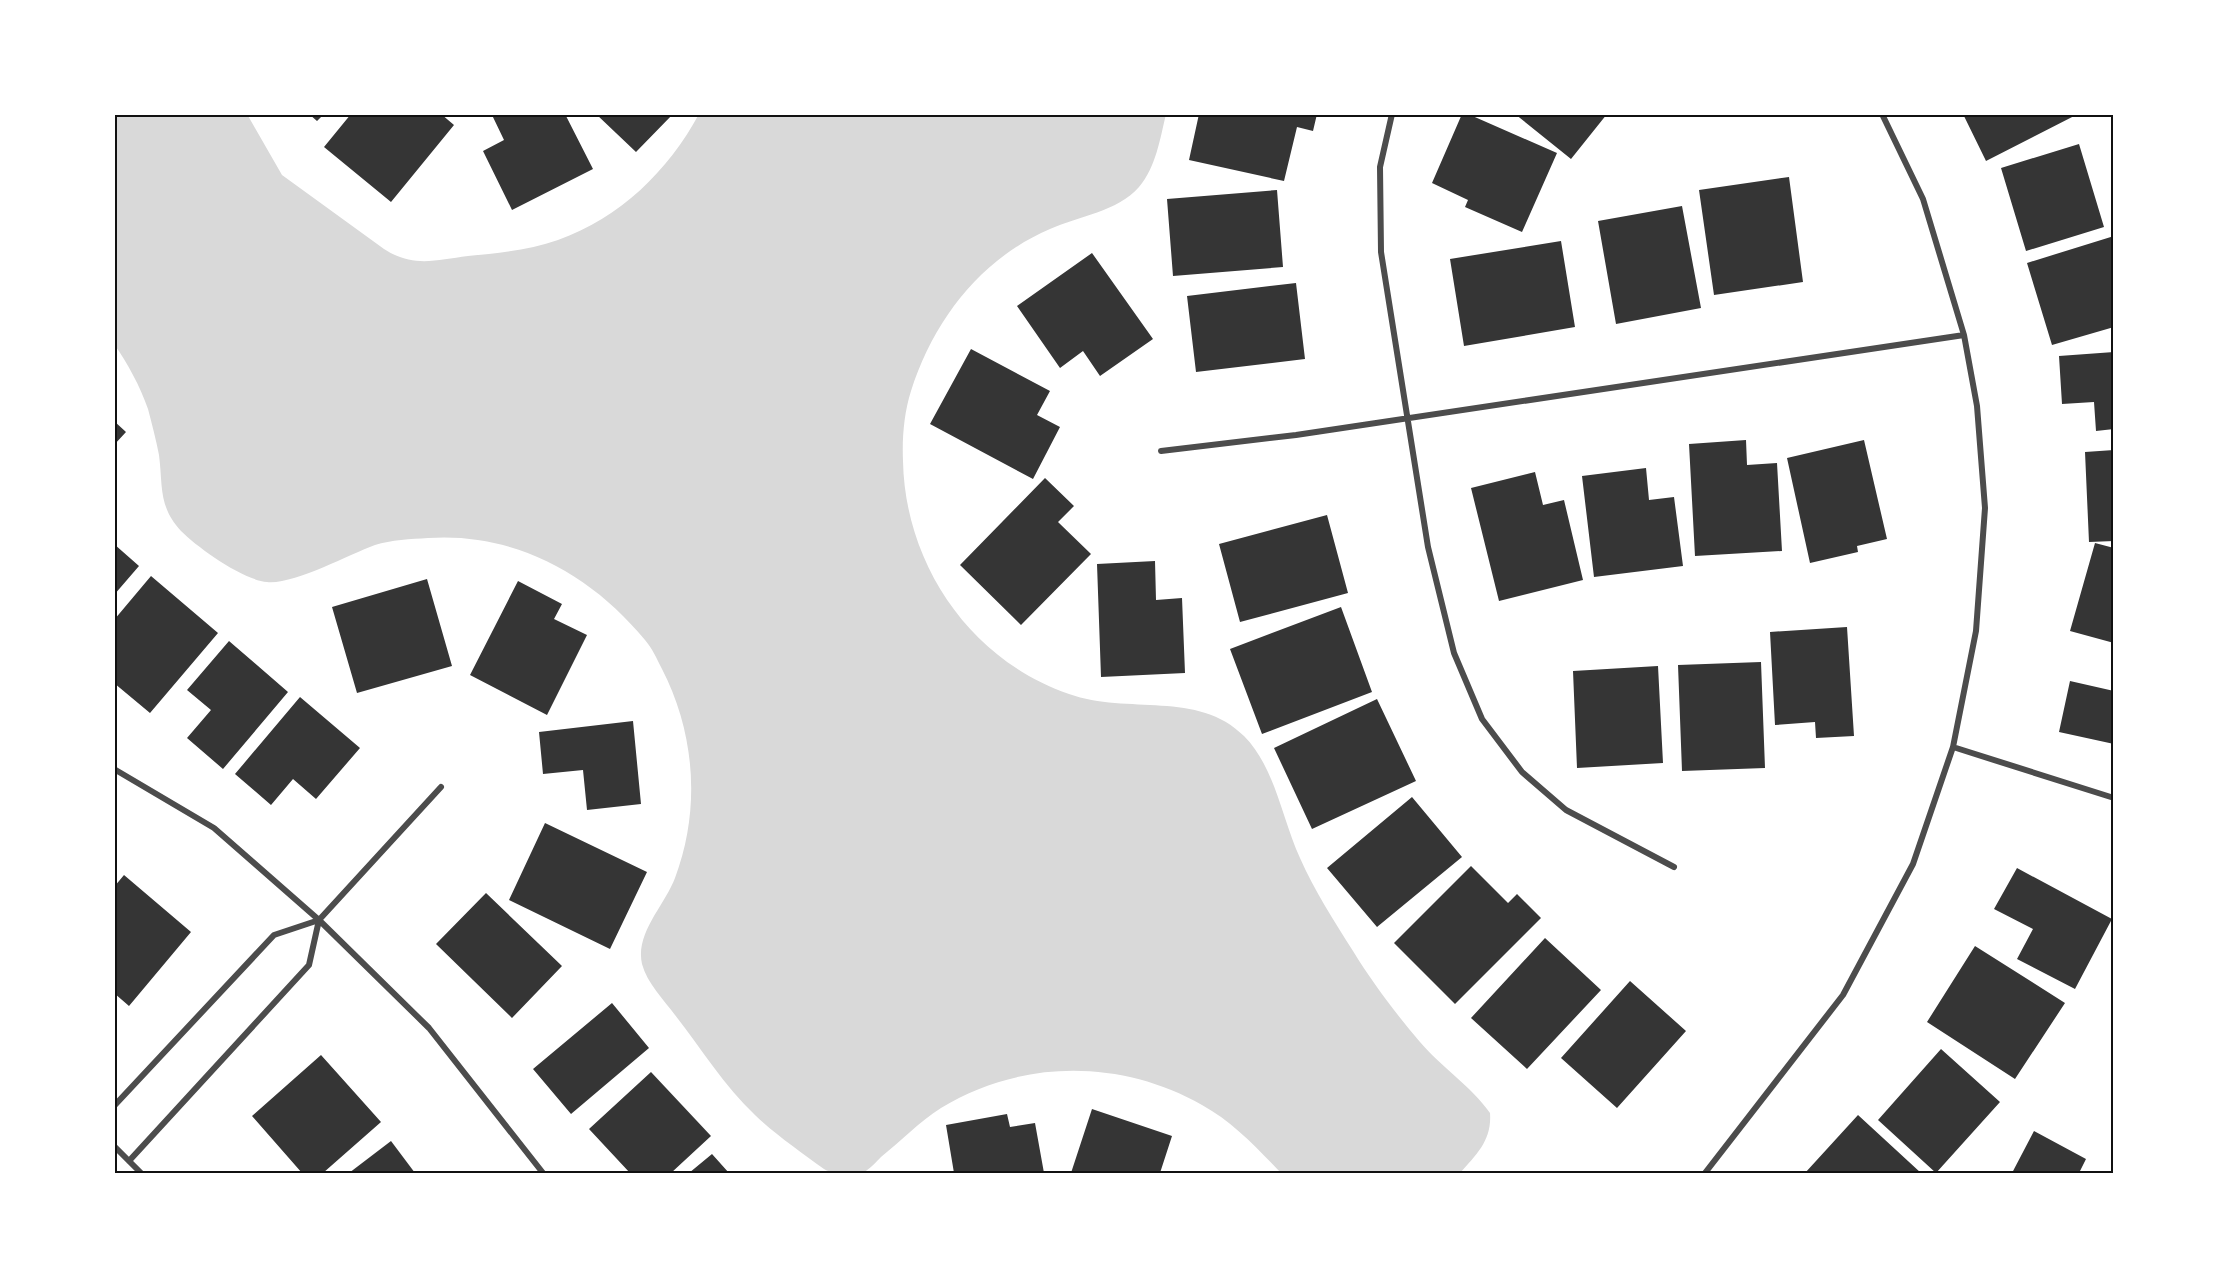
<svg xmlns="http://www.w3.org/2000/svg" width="2228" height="1287" font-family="'Open Sans',sans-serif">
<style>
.water{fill:#d9d9d9}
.building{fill:#353535}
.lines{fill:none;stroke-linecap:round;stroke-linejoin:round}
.minor{stroke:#4c4c4c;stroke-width:6}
.neatline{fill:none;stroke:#111;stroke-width:2}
</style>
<rect width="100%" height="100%" fill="#fff"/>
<path class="water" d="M114,114H247L282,175L384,249C413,268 436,260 468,256C498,253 530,250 558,240C620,218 668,171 699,114H1166C1160,139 1156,167 1139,187C1117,212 1079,216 1050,229C980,259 934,320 911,391C904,413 902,438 903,461C905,564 970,660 1069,694C1128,715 1198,690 1244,736C1275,767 1282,819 1300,858C1314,890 1334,921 1353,951C1372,982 1396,1014 1420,1042C1441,1067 1471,1086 1490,1113C1492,1140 1477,1154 1460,1173H1281C1257,1148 1233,1122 1202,1105C1121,1059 1021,1059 941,1108C920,1121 901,1141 881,1157C876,1162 870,1169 864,1172C855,1176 832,1174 824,1169C801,1152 776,1135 755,1115C724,1086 701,1048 675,1015C664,1000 647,983 642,964C635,933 665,905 675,878C701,809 695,733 662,669C657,659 652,648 645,640C591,574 514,532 428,538C411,539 391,540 375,545C348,555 293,585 267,582C243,580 198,548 181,531C158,506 163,486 159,455C156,440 152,424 148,409C140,386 128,364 114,344Z"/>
<path class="building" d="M309,114H324L317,121Z
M351,114H441L454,125L391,202L324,147Z
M494,114H565L593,169L512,210L483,151L504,140L492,115Z
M596,114H673L636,152Z
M1199,114H1317L1313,131L1297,127L1284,181L1189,160Z
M1462,114H1468L1557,153L1522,232L1465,207L1468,200L1432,183Z
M1515,114H1607L1571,159Z
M1963,114H2078L1986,161Z
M2079,144L2104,227L2026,251L2001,168Z
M1789,177L1803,282L1714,295L1699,190Z
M1277,190L1283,267L1173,276L1167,199Z
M1682,206L1701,308L1616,324L1598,221Z
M2114,236V327L2052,345L2027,263Z
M1561,241L1575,327L1464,346L1450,259Z
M1092,253L1153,339L1100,376L1083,351L1060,368L1017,306Z
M1296,283L1305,359L1196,372L1187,296Z
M971,349L1050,391L1037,415L1060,427L1033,479L930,424Z
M2114,352V429L2096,431L2094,402L2062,404L2059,356Z
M114,421L126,432L114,445Z
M1746,440L1747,465L1777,463L1782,551L1695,556L1689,444Z
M1864,440L1887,539L1857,546L1858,552L1810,563L1787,458Z
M2114,450V541L2089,542L2085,452Z
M1646,468L1649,500L1674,497L1683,566L1594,577L1582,476Z
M1535,472L1543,505L1564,500L1583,580L1499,601L1471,488Z
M1045,478L1074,506L1058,522L1091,554L1021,625L960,565Z
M1327,515L1348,593L1240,622L1219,544Z
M2095,543L2114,548V643L2070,631Z
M114,544L139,566L114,595Z
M1155,561L1156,600L1182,598L1185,673L1101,677L1097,564Z
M151,576L218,633L150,713L114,683V620Z
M427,579L452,666L357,693L332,607Z
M518,581L562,604L554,619L587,635L547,715L470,675Z
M1341,607L1372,692L1262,734L1230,649Z
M1847,627L1854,736L1816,738L1815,722L1775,725L1770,632Z
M229,641L288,692L223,769L187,738L211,710L187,690Z
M1761,662L1765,768L1682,771L1678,665Z
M1658,666L1663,763L1577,768L1573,671Z
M2070,681L2114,691V744L2059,732Z
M300,697L360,748L316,799L293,779L271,805L235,774Z
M1377,699L1416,781L1312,829L1274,748Z
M633,721L641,804L587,810L583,770L543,774L539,732Z
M1412,797L1462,857L1377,927L1327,868Z
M545,823L647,872L610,949L509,900Z
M1471,866L1508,903L1517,894L1541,918L1455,1004L1394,943Z
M2017,868L2112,919L2075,989L2017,959L2033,929L1994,909Z
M124,875L191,932L129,1006L114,993V887Z
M486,893L562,966L512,1018L436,944Z
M1545,938L1601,990L1527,1069L1471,1018Z
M1975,946L2065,1003L2015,1079L1927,1022Z
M1630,981L1686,1031L1617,1108L1561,1058Z
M612,1003L649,1048L571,1114L533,1069Z
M1941,1049L2000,1102L1936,1173L1878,1120Z
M321,1055L381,1122L323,1173H302L252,1116Z
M651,1072L711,1136L671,1173H630L589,1129Z
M1092,1109L1172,1136L1160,1173H1071Z
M1007,1114L1010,1127L1035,1123L1044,1173H954L946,1125Z
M1858,1115L1921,1173H1805Z
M2034,1131L2086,1159L2079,1173H2012Z
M391,1141L415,1173H349Z
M712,1154L729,1173H689Z"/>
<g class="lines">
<path class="minor" d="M1392,114L1380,167L1381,252L1428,547L1454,653L1482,719L1522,772L1566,810L1674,867
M1161,451L1296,435L1964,335
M1953,747L2114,798
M114,769L214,828L319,920L429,1028L543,1173
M114,1106L274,935L319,920L441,787
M114,1146L141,1173
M129,1161L309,965L319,920
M1705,1173L1843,995L1913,864L1953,747L1976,631L1985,508L1977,406L1964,335L1923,199L1882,114"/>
</g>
<rect width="2228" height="1287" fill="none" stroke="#ffffff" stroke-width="231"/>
<rect x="116" y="116" width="1996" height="1056" class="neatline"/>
</svg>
